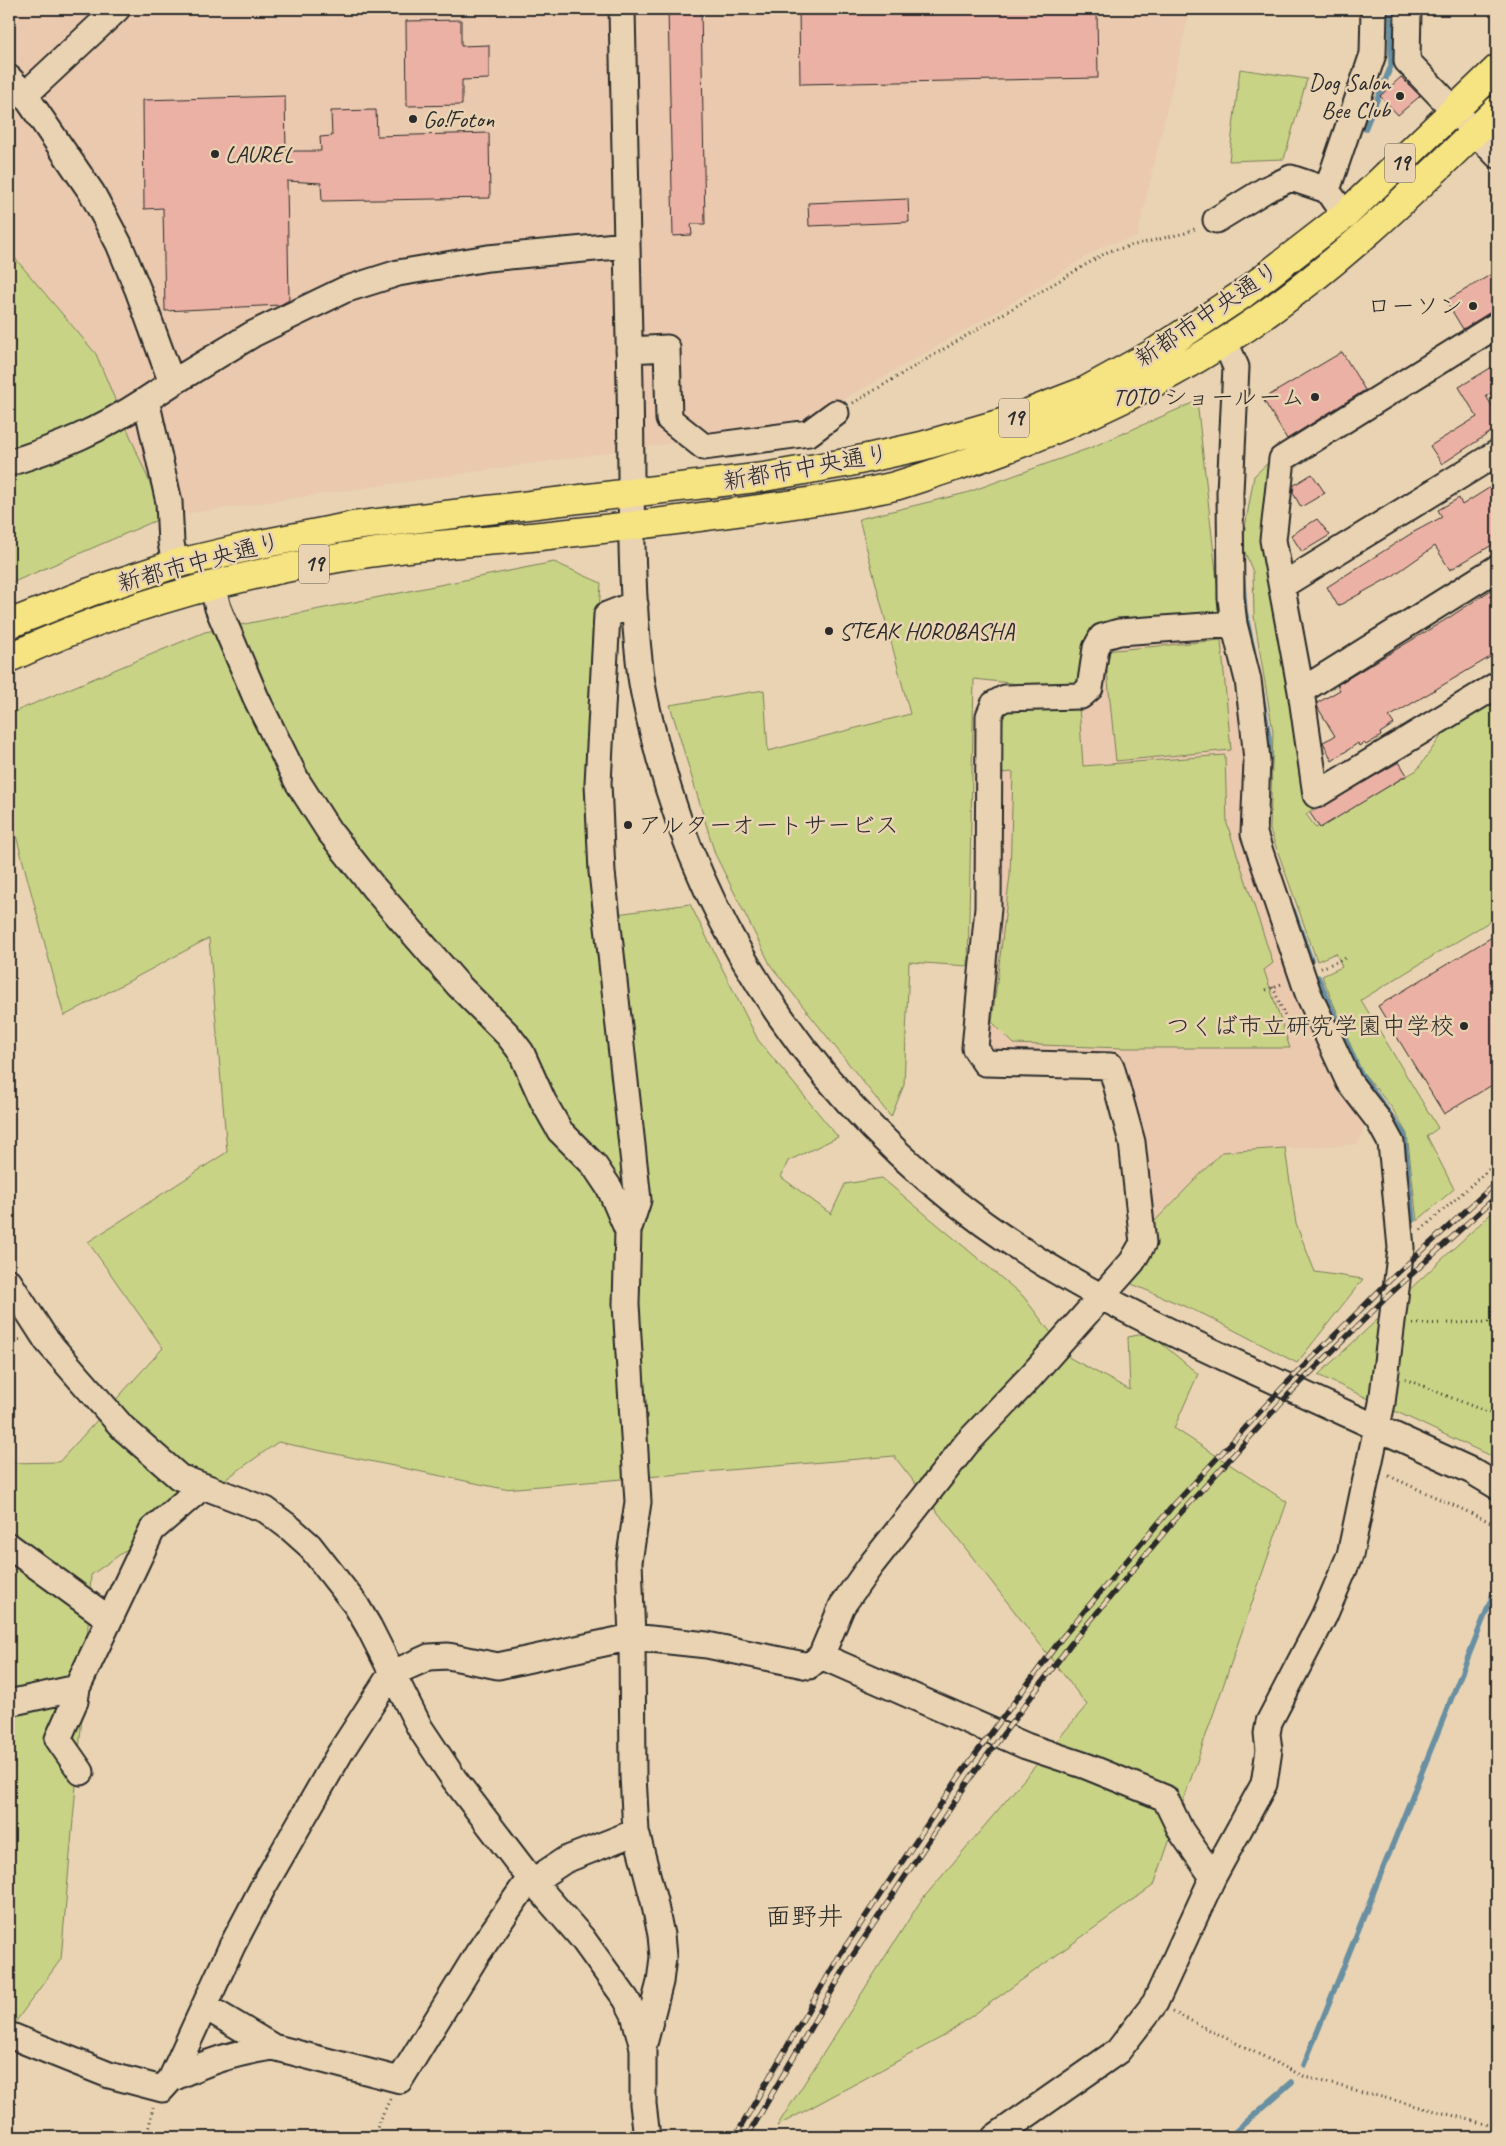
<svg xmlns="http://www.w3.org/2000/svg" width="1506" height="2146" font-family="Caveat,'Klee One',sans-serif">
<style>
.built{fill:#eac9ae}
.green{fill:#c8d386;stroke:#7a7f58}
.lines{fill:none;stroke-linecap:round;stroke-linejoin:round}
.stream{stroke:#678fa2;stroke-width:5.5}
.building{fill:#ebb1a4;stroke:#2b2b2b}
.minor-casing{stroke:#2b2b2b;stroke-width:29}
.major-casing{stroke:#2b2b2b;stroke-width:31}
.path{stroke:#2b2b2b;stroke-width:3;stroke-dasharray:1 4;stroke-linecap:butt}
.minor{stroke:#e9d3b2;stroke-width:25}
.major{stroke:#f6e381;stroke-width:28}
.rail-casing{stroke:#2b2b2b;stroke-width:5.5}
.rail{stroke:#e9d3b2;stroke-width:4;stroke-dasharray:11;stroke-linecap:butt}
.poi-dot{fill:#2b2b2b;stroke:#e9d3b2;stroke-width:2}
.labels{text-anchor:middle;dominant-baseline:central;stroke-width:5;stroke-linejoin:round;paint-order:stroke}
.shield{fill:#e9d3b2;stroke:#645d54;stroke-width:1}
.shield-label{font-size:22px;font-weight:bold;fill:#2b2b2b}
.poi-label{font-size:24px;fill:#2b2b2b;stroke:#e9d3b2;text-anchor:end}
.street-label{font-size:24px;fill:#2b2b2b;stroke:#e9d3b2}
.quarter-label{font-size:26px;fill:#2b2b2b;stroke:#e9d3b2}
</style>
<rect width="100%" height="100%" fill="#e9d3b2"/>
<filter id="ink" filterUnits="userSpaceOnUse"><feTurbulence type="fractalNoise" baseFrequency=".02" numOctaves="2"/><feDisplacementMap in="SourceGraphic" scale="10" xChannelSelector="R" yChannelSelector="G"/><feConvolveMatrix kernelMatrix="1 2 1 2 8 2 1 2 1" color-interpolation-filters="sRGB"/></filter>
<g filter="url(#ink)">
<path class="built" d="M9,9H1190L1137,237L1105,245L993,314L820,413L808,426L707,438L164,517L96,354L9,251Z
M1218,634L1222,638L1240,731L1243,782L1241,841L1298,998L1367,1117L1359,1144L1222,1152L1149,1227L1141,1146L1121,1058L984,1053L999,711L1005,704L1095,702L1107,641Z"/>
<path class="green" d="M1240,69L1307,79L1284,159L1229,161Z
M9,251L96,354L164,517L9,584V342L11,338L9,337Z
M1197,401L1221,617L1103,626L1081,683L1045,687L974,679L968,966L909,962L904,1085L891,1117L771,966L715,854L670,705L764,690L768,751L910,714L859,519L966,493L1090,448Z
M1271,460L1316,807L1306,814L1316,828L1417,770L1449,725L1497,695V917L1361,1000L1438,1128L1427,1136L1454,1189L1417,1221L1407,1134L1392,1108L1361,1070L1322,976L1342,967L1336,953L1317,961L1270,830L1273,732L1254,616L1253,572L1242,545L1254,476Z
M554,562L601,583L591,720L595,917L690,904L758,1040L838,1137L788,1161L781,1177L831,1214L845,1184L882,1178L1023,1296L1070,1358L1130,1390L1128,1337L1149,1333L1198,1374L1174,1428L1287,1502L1154,1885L944,2036L777,2126L920,1902L1087,1705L894,1456L504,1489L278,1442L91,1575L84,1693L61,1959L9,2031V1463L59,1462L163,1348L88,1242L227,1152L209,938L64,1016L9,809V714L205,632Z
M1221,640L1231,750L1116,761L1105,651Z
M1079,706L1083,766L1225,755L1227,824L1273,963L1264,970L1290,1048H1121L1014,1044L992,1022L1010,875L1013,772L1001,773L1003,711Z
M1285,1148L1296,1224L1315,1272L1363,1279L1297,1363L1205,1315L1127,1282L1149,1227L1222,1152Z
M1497,1208V1459L1318,1375Z"/>
<g class="lines">
<path class="stream" d="M1365,129L1391,66V9
M1241,557L1245,611L1255,659
M1260,683L1269,738V760
M1293,910L1311,960
M1318,977L1359,1071L1404,1134L1413,1220
M1304,2065L1497,1585
M1229,2137L1292,2082"/>
</g>
<path class="building" d="M668,9H701L705,224H691L692,235L673,236Z
M799,9H1097L1098,78L800,84Z
M461,20V46L489,45V79L462,80V105L407,106L406,21Z
M1401,77L1420,96L1398,115L1380,96Z
M285,96L286,151H321L320,137L332,136L331,111L376,110L377,136L489,133L490,198L322,201L321,183L287,181L289,300L280,305L165,311L163,208L144,209L143,100Z
M908,199L909,222L809,226L808,203Z
M1497,271V311L1489,313L1463,329L1446,301Z
M1342,352L1365,390L1287,439L1263,399Z
M1497,364V390L1486,396L1497,414V428L1442,464L1430,446L1477,417L1459,387Z
M1312,474L1325,493L1301,507L1293,493L1294,485Z
M1497,483V542L1450,570L1435,546L1394,575L1338,606L1327,587L1412,533L1442,517L1438,510L1459,498L1462,505Z
M1317,519L1330,535L1302,552L1291,535Z
M1497,586V653L1389,717L1394,724L1380,733L1381,736L1366,745L1364,743L1359,746L1358,743L1332,761L1323,742L1335,736L1318,708L1317,703L1340,690L1337,685L1450,617Z
M1399,762L1407,775L1320,828L1310,813Z
M1497,934V1082L1444,1114L1378,1006Z"/>
<g class="lines">
<g class="minor-casing">
<path id="minor" d="M622,9C625,135 627,260 630,386C632,480 629,576 640,669C643,697 651,725 658,752C706,941 827,1110 984,1224C1066,1283 1158,1327 1249,1369C1323,1403 1398,1437 1472,1471L1497,1486
M1408,9L1407,61L1497,155
M9,78L25,95L92,193L119,244L138,290L172,383L146,400L169,502L171,543L175,564
M25,95L117,9
M1327,190L1373,54L1374,9
M1216,220L1265,190L1291,178L1327,190L1336,203
M1497,325L1282,459L1273,540L1301,691L1316,795L1497,685
M629,350L667,348L669,419L704,447L809,433L836,413
M172,383L253,334L344,290L398,273L488,258L627,245
M9,463C60,447 100,430 146,400
M212,585L218,608L256,698L297,781L329,831L374,888L459,986L508,1035L521,1052L543,1101L560,1131L594,1165L610,1189L628,1231
M1283,585L1497,453
M635,604L607,615L598,783L602,872L638,1200L628,1231L626,1304L638,1502L629,1562L632,1637L633,1775L636,1832L654,1901L661,1935L663,1957L660,1982L643,2048
M1301,691L1497,568
M9,1282L47,1341L123,1428L179,1477L266,1510L290,1528L309,1545L356,1605L369,1627L420,1728L454,1779L529,1877L582,1938L626,1999L634,2014L643,2048V2104L647,2137
M9,1546L109,1619
M821,1656L842,1606L871,1565L967,1443L1031,1376L1132,1262L1143,1243L1132,1142L1111,1066L985,1063L975,1048L988,908L989,716L994,704L1005,698L1081,696L1090,688L1096,648L1102,637L1119,632L1234,624
M77,1688L75,1701L58,1739L81,1772
M9,1703L77,1688L152,1530L203,1486
M206,2007L273,2047L400,2080L478,1953L523,1888L565,1860L636,1832
M9,2035L109,2075L162,2089L171,2079L232,1946L262,1889L340,1753L391,1674L429,1657L448,1656L498,1666L632,1637L707,1645L809,1666L821,1656L1026,1746L1086,1766L1165,1798L1181,1831L1213,1877
M171,2079C206,2062 234,2053 273,2047
M995,2137L1118,2051L1155,2003L1213,1877L1264,1784L1269,1750L1267,1734L1269,1722L1324,1616L1350,1555L1382,1403L1401,1248L1391,1143L1379,1121L1349,1082L1308,993L1254,834L1257,761L1254,729L1248,680L1234,624L1231,598L1230,492L1236,367L1225,342"/>
</g>
<g class="major-casing">
<path id="major" d="M9,624L90,592L175,564L256,545L353,526L764,477L845,463L922,446L1002,423L1085,391L1154,353L1243,294L1345,215L1497,69
M9,658C122,605 246,572 369,553C422,545 477,542 531,537C610,529 688,519 766,508C809,502 853,496 895,486C916,480 937,472 957,466C1051,435 1141,395 1224,342C1324,279 1413,193 1497,110"/>
</g>
<path class="path" d="M853,403L1109,251L1185,233L1197,228
M1321,968L1346,958
M1273,987L1291,1031L1303,1030
M1266,990L1284,983
M1421,1230L1497,1162
M1497,1292C1490,1308 1490,1325 1497,1341
M1413,1324L1492,1322
M9,1339L21,1340
M1405,1379L1497,1416
M1389,1476L1497,1525
M1173,2012L1305,2077L1497,2127
M147,2137L153,2107
M375,2137L379,2121L391,2098"/>
<use href="#minor" class="minor"/>
<use href="#major" class="major"/>
<g class="rail-casing">
<path id="rail" d="M735,2137L841,1953L963,1771L1061,1639L1171,1508L1282,1388L1390,1280L1497,1182
M747,2137L851,1958L971,1777L1070,1645L1178,1516L1289,1394L1389,1295L1497,1196"/>
</g>
<use href="#rail" class="rail"/>
</g>
</g>
<g class="poi-dot">
<circle cx="1400" cy="96" r="5"/>
<circle cx="413" cy="119" r="5"/>
<circle cx="215" cy="154" r="5"/>
<circle cx="1473" cy="306" r="5"/>
<circle cx="1315" cy="397" r="5"/>
<circle cx="829" cy="631" r="5"/>
<circle cx="628" cy="825" r="5"/>
<circle cx="1464" cy="1026" r="5"/>
</g>
<g class="labels">
<g class="shield">
<rect x="1385" y="143.5" width="30" height="39" rx="4"/>
<rect x="999" y="398.5" width="30" height="39" rx="4"/>
<rect x="299" y="544.5" width="30" height="39" rx="4"/>
</g>
<g class="shield-label">
<text x="1400" y="163">19</text>
<text x="1014" y="418">19</text>
<text x="314" y="564">19</text>
</g>
<g class="poi-label">
<text x="1390" y="82">Dog Salon<tspan x="1390" dy="28">Bee Club</tspan></text>
<text x="423" y="119" text-anchor="start">Go!Foton</text>
<text x="225" y="154" text-anchor="start">LAUREL</text>
<text x="1463" y="306">ローソン</text>
<text x="1305" y="397">TOTO ショールーム</text>
<text x="839" y="631" text-anchor="start">STEAK HOROBASHA</text>
<text x="638" y="825" text-anchor="start">アルターオートサービス</text>
<text x="1454" y="1026">つくば市立研究学園中学校</text>
</g>
<g class="street-label">
<text transform="translate(1207 314) rotate(-34)">新都市中央通り</text>
<text transform="translate(806 467) rotate(-10)">新都市中央通り</text>
<text transform="translate(199 562) rotate(-15)">新都市中央通り</text>
</g>
<g class="quarter-label">
<text x="804" y="1916">面野井</text>
</g>
</g>
<rect width="1506" height="2146" fill="none" stroke="#e9d3b2" stroke-width="30"/>
<rect x="15" y="15" width="1476" height="2116" fill="none" stroke="#2b2b2b" stroke-width="2" filter="url(#ink)"/>
</svg>
